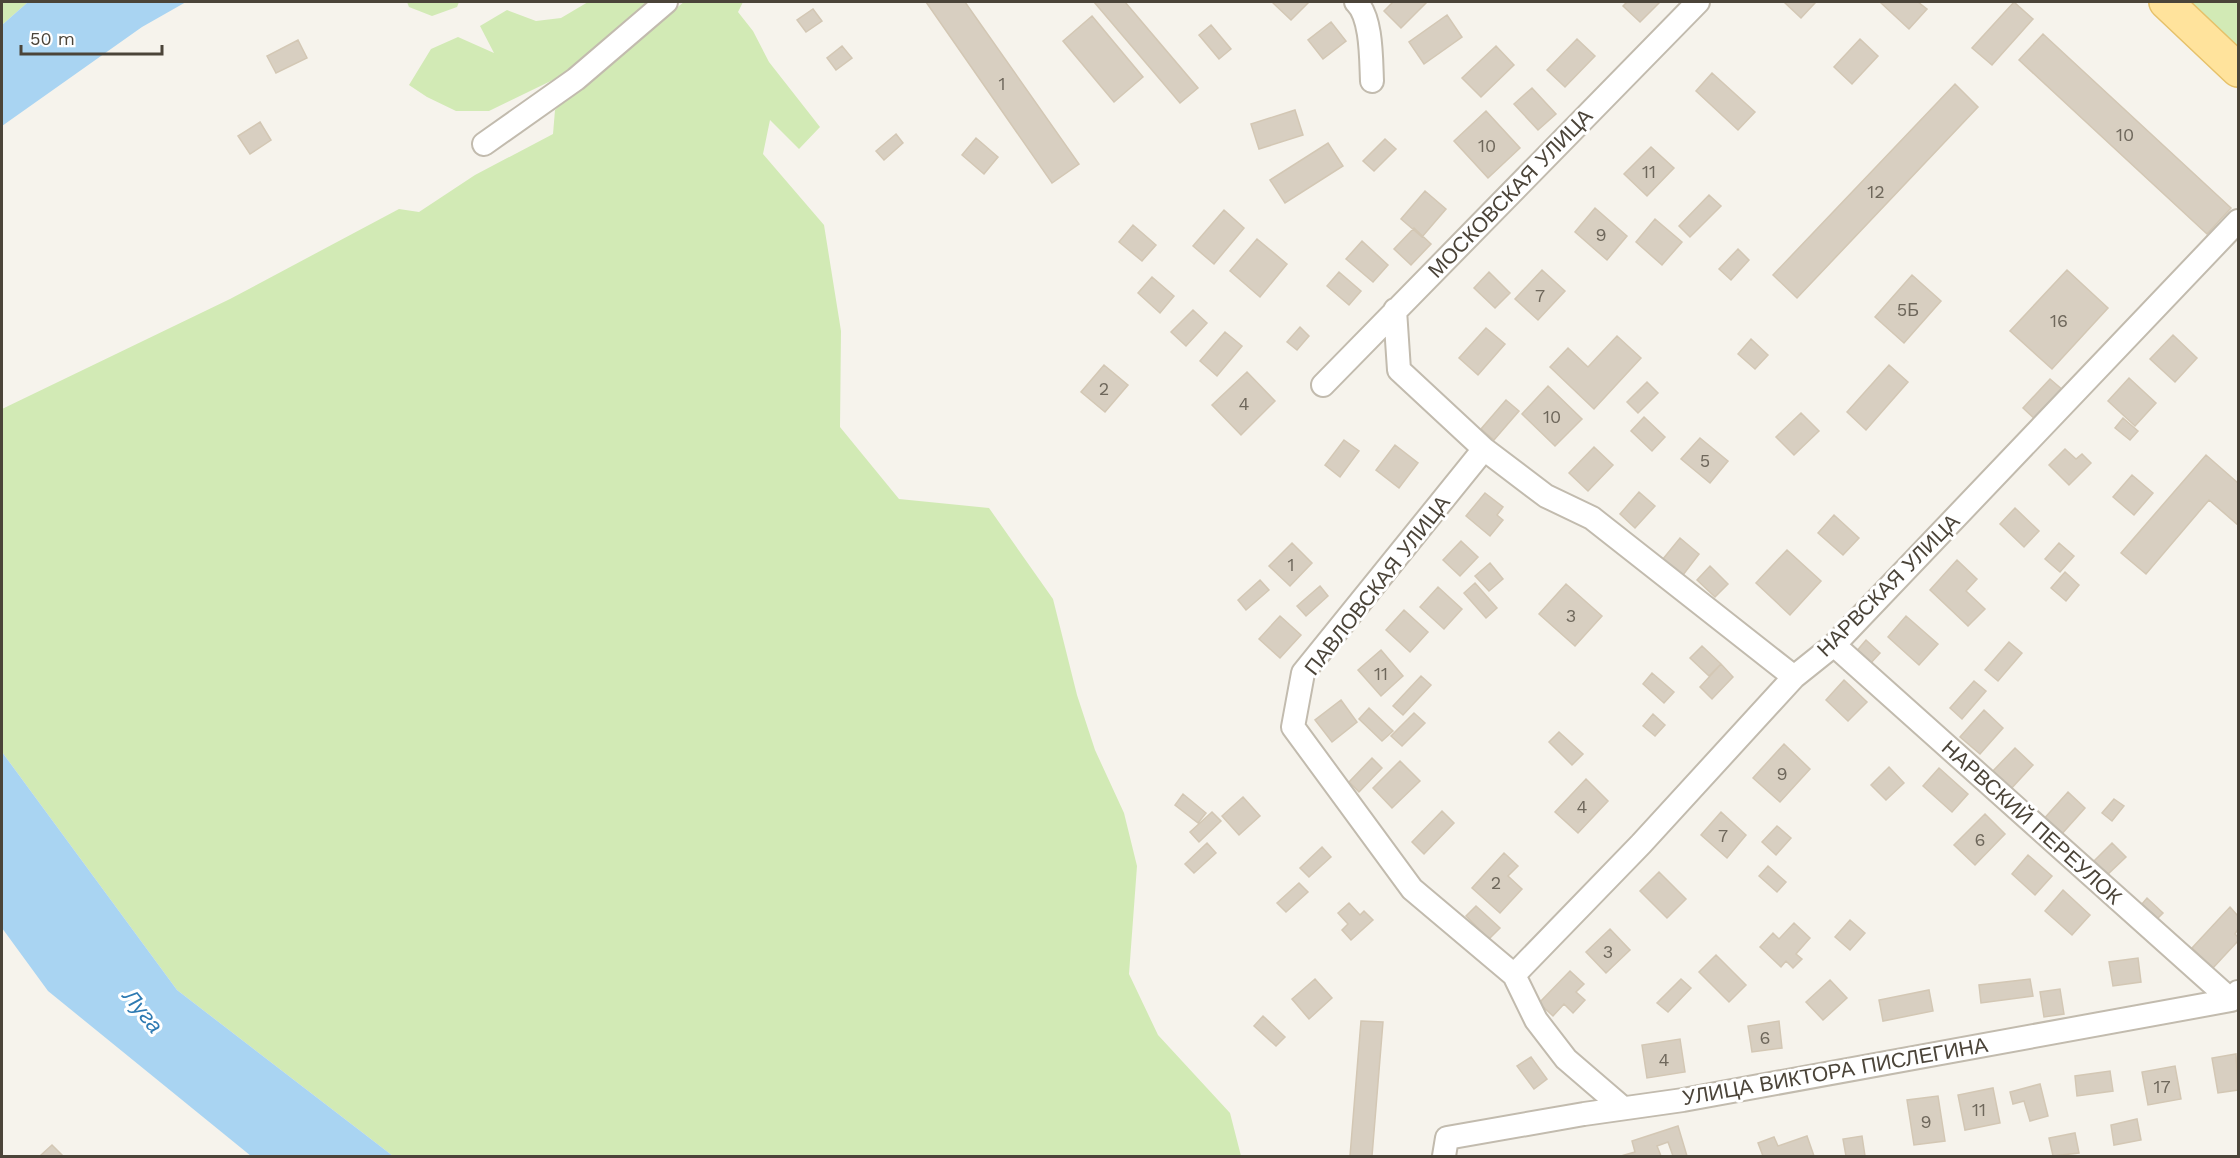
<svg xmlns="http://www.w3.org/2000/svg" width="2240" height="1158" font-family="'Work Sans',sans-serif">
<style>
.green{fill:#d2eab5}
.water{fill:#a9d4f2}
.building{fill:#d8cfc1;stroke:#d3c7b4;stroke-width:1.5}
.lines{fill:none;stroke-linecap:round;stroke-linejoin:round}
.minor-casing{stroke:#c2bbae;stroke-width:26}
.primary-casing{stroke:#e6c16a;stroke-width:36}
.minor{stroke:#fff;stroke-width:22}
.primary{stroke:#ffe39c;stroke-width:33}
.labels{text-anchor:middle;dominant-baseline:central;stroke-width:6;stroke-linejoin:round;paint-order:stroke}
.number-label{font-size:18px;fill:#6e675b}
.street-label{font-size:21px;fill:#4b4439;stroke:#fff}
.water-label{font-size:22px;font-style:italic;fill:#2e7ab2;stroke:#fff}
</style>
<rect width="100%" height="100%" fill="#f6f3ec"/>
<path class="green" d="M2,2H28L2,25Z
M407,2H459L457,7L432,16L409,7Z
M588,2H655L606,46L557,78L489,111H456L427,97L409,85L431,49L458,37L494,53L480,26L507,10L536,21L561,18Z
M684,2H743L738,12L753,31L769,62L820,127L799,149L770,120L763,154L824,225L841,331L840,427L899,499L989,508L1053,599L1077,695L1095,750L1124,813L1137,866L1129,974L1158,1035L1230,1113L1241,1156H393L177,990L2,752V409L230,299L399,209L419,212L475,175L553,134L555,110L609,60Z
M2187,2H2238V48Z"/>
<path class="water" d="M28,2H186L142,27L2,126V25Z
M2,752L177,990L393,1156H251L48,991L2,928Z"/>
<path class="building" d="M926,2H965L1079,164L1052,183Z
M1094,2H1125L1198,88L1180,103Z
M1272,2H1309L1291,20Z
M1393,2H1427L1401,28L1384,11Z
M1627,2H1660L1640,22L1623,6Z
M1784,2H1813L1815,3L1801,18Z
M1883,2H1918L1927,9L1909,29L1881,3Z
M2014,2L2033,19L1992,65L1972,48Z
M813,9L822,21L806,32L797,20Z
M1447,15L1462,37L1424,64L1409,42Z
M1092,16L1143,77L1114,102L1063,41Z
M1331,22L1346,41L1323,59L1308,40Z
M1211,25L1231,49L1219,59L1199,35Z
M2043,34L2231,208L2207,234L2019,60Z
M1577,39L1595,56L1565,87L1547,70Z
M1860,39L1878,56L1852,84L1834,67Z
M298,40L307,58L276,73L267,56Z
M842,46L852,58L836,70L827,58Z
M1496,46L1514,65L1481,97L1462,78Z
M1712,73L1755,112L1738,130L1696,91Z
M1955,84L1978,107L1797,298L1773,275Z
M1532,88L1556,114L1538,130L1514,104Z
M1295,110L1303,135L1259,149L1251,124Z
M1486,111L1520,148L1488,178L1454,141Z
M260,122L271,140L250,154L238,136Z
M896,134L903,143L884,160L876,151Z
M976,138L998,157L984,174L962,155Z
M1385,139L1396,149L1374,171L1363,161Z
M1328,143L1343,166L1285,203L1270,180Z
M1651,147L1674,168L1647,196L1624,174Z
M1425,191L1446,209L1422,237L1401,219Z
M1709,195L1721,206L1690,237L1679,226Z
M1595,208L1627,236L1607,260L1575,232Z
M1224,210L1244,228L1214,264L1193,246Z
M1655,219L1682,242L1662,265L1636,242Z
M1133,225L1156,245L1142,261L1119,242Z
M1414,228L1431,244L1411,265L1394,249Z
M1257,239L1287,264L1260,297L1230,271Z
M1362,241L1388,265L1373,282L1346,259Z
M1738,249L1749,260L1731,280L1719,269Z
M1542,270L1565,291L1538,320L1515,299Z
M2067,270L2108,308L2052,369L2010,331Z
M1339,272L1361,291L1349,305L1327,286Z
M1489,272L1510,293L1495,308L1474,288Z
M1912,275L1941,301L1904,343L1875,317Z
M1152,277L1174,296L1160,313L1138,293Z
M1193,310L1207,323L1186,346L1171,332Z
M1300,327L1309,336L1297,350L1287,342Z
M1486,328L1505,344L1478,375L1459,358Z
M1225,332L1242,346L1217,376L1200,361Z
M2173,335L2197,358L2175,382L2150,359Z
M1617,336L1641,358L1594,409L1550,367L1568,348L1588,367Z
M1751,339L1768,355L1755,369L1738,354Z
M1104,365L1128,385L1105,412L1081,392Z
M1889,365L1908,382L1866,430L1847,412Z
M1247,372L1275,401L1241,435L1212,405Z
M2129,378L2156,403L2135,426L2108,401Z
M2050,379L2064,391L2037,421L2023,408Z
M1647,382L1658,393L1638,413L1627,402Z
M1548,386L1582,419L1555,446L1522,414Z
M1506,400L1519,411L1494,440L1481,429Z
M1801,413L1819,431L1794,455L1776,437Z
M1644,417L1665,437L1652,451L1631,431Z
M2123,418L2138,431L2130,440L2115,428Z
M1700,438L1728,461L1710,483L1681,459Z
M1344,440L1359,451L1340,477L1325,465Z
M1395,445L1418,463L1399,488L1376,470Z
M1594,447L1613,465L1588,491L1569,473Z
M2065,449L2076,459L2082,454L2091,463L2069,485L2049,465Z
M2206,455L2238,483V525L2209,500L2146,574L2121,553Z
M2132,475L2153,493L2134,515L2113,497Z
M1639,492L1655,506L1635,528L1620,514Z
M1485,493L1503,507L1497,515L1503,520L1490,536L1466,516Z
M2015,508L2039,531L2024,547L2000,524Z
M1834,515L1859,538L1843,555L1818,533Z
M1680,538L1699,554L1683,575L1663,559Z
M1461,541L1478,557L1460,576L1443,560Z
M1292,543L1312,563L1290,586L1269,566Z
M2059,543L2074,556L2060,572L2045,559Z
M1787,550L1821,581L1790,615L1756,583Z
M1957,560L1977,579L1966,591L1985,609L1968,626L1930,590Z
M1490,563L1503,579L1489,591L1475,576Z
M1710,566L1728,584L1715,597L1697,580Z
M2065,572L2079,585L2066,601L2051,588Z
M1260,580L1269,590L1246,610L1238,600Z
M1475,583L1497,608L1486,618L1464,593Z
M1566,584L1602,616L1575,646L1539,614Z
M1320,586L1328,596L1306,616L1297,606Z
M1438,587L1462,609L1444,629L1420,607Z
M1404,610L1428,632L1410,652L1386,630Z
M1280,616L1301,635L1280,658L1259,639Z
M1906,616L1938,644L1919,665L1888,637Z
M1866,640L1880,653L1869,665L1855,653Z
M2009,642L2022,653L1998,681L1985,670Z
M1702,646L1721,664L1709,676L1690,658Z
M1381,650L1403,676L1381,696L1358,670Z
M1721,664L1733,677L1712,699L1700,687Z
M1652,673L1674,692L1664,703L1643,684Z
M1421,676L1431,685L1403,715L1393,706Z
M1844,680L1867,702L1848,721L1826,700Z
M1974,681L1986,691L1962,719L1950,708Z
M1341,700L1357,722L1332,742L1315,720Z
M1369,708L1393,731L1382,741L1359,719Z
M1984,710L2003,728L1980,754L1960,737Z
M1414,713L1425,723L1402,746L1391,736Z
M1653,714L1665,725L1655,736L1643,726Z
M1559,732L1583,754L1572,765L1549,742Z
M1784,744L1810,769L1780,802L1753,778Z
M2015,748L2033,765L2009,791L1990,774Z
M1372,758L1382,768L1359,792L1349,782Z
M1400,761L1420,781L1392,808L1373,788Z
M1889,767L1904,783L1886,800L1871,785Z
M1939,768L1968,794L1952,812L1923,786Z
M1586,779L1608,801L1578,833L1555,812Z
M2068,792L2085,808L2060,836L2042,821Z
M1183,794L1206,813L1198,823L1175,805Z
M1243,797L1260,816L1239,835L1222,816Z
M2114,799L2124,806L2112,821L2102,813Z
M1442,811L1454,823L1424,854L1412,842Z
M1212,812L1221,821L1199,842L1190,832Z
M1721,812L1746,835L1727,858L1701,835Z
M1985,814L2005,834L1975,865L1954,845Z
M1777,826L1791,838L1776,855L1762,842Z
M1207,843L1216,853L1194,873L1185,864Z
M2112,843L2126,857L2106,876L2092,863Z
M1322,847L1331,857L1309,877L1300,868Z
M1504,853L1518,866L1508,876L1522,889L1500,913L1472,888Z
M2028,855L2052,876L2035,895L2012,874Z
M1768,866L1786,882L1777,892L1759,876Z
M1659,872L1686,899L1667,918L1640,891Z
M1299,883L1308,892L1286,912L1277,903Z
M2063,890L2090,915L2072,935L2045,911Z
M2147,898L2163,913L2151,925L2136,911Z
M1349,903L1360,915L1364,911L1373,920L1351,940L1342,930L1348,924L1338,913Z
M1476,906L1500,928L1489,939L1466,916Z
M2230,907L2238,916V929L2235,934L2238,937V941L2213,968L2192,948Z
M1850,920L1865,933L1850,950L1835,937Z
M1794,923L1810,938L1796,954L1802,959L1793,968L1786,961L1781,967L1760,947L1773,933L1779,939Z
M1610,929L1630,950L1606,973L1586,952Z
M1716,955L1746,985L1729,1002L1699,972Z
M2138,958L2141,982L2113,986L2109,962Z
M1570,971L1584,984L1576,992L1585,1000L1573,1013L1564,1004L1553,1016L1539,1003Z
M1315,979L1332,998L1309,1019L1292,999Z
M1681,979L1691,988L1668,1012L1657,1003Z
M2030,979L2033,996L1981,1003L1979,985Z
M1830,980L1847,998L1823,1020L1806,1002Z
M2060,989L2064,1014L2044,1017L2040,992Z
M1929,990L1933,1011L1883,1021L1879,1000Z
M1263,1016L1285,1037L1276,1046L1254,1026Z
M1361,1021L1383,1022L1372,1156H1350Z
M1779,1021L1782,1048L1752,1052L1748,1026Z
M1680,1039L1685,1072L1647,1078L1642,1045Z
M2236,1054L2238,1090L2218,1093L2212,1058Z
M1531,1057L1547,1079L1534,1089L1517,1066Z
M2175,1066L2181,1099L2148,1105L2142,1072Z
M2110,1071L2113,1091L2077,1096L2075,1076Z
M2040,1084L2048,1116L2030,1121L2024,1101L2013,1104L2010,1092Z
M1993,1088L2000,1123L1965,1130L1958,1095Z
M1938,1096L1945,1141L1914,1145L1907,1100Z
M2137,1119L2141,1140L2114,1145L2111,1125Z
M1678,1126L1687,1156H1673L1668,1142L1657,1146L1661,1156H1621L1635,1152L1632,1141Z
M2075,1133L2079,1153L2053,1156L2049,1138Z
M1807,1136L1814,1156H1763L1758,1143L1774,1137L1778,1146Z
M1862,1136L1865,1156H1846L1843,1139Z
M52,1145L63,1156H40Z"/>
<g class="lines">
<g class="minor-casing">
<path id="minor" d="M1356,2C1372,17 1371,60 1372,81
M484,144L576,79L666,2
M1395,310L1399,370L1484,449L1546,496L1592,518L1794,677
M1323,385L1698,2
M1484,449L1303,673L1293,727L1412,889L1514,975L1536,1020L1566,1059L1623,1108
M1834,645L2231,1000
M1514,975L1641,844L1794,677L1834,645L2238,221
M1444,1156L1447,1138L1584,1114L1683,1100L2231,1000L2238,992"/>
</g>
<g class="primary-casing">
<path id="primary" d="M2166,2L2238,70"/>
</g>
<use href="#minor" class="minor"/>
<use href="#primary" class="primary"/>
</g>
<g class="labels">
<g class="number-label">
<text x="1002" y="83">1</text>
<text x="2125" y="134">10</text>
<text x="1487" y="145">10</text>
<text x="1649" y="171">11</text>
<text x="1876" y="191">12</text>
<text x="1601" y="234">9</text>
<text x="1540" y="295">7</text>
<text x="1908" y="309">5Б</text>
<text x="2059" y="320">16</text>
<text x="1104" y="388">2</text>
<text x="1244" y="403">4</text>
<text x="1552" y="416">10</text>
<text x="1705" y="460">5</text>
<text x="1291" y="564">1</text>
<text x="1571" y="615">3</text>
<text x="1381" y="673">11</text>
<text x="1782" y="773">9</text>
<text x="1582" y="806">4</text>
<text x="1723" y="835">7</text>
<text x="1980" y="839">6</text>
<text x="1496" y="882">2</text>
<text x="1608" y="951">3</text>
<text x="1765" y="1037">6</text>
<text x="1664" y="1059">4</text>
<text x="2162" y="1086">17</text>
<text x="1979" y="1109">11</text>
<text x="1926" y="1121">9</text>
</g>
<g class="street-label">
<text transform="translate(1510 193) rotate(-46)">МОСКОВСКАЯ УЛИЦА</text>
<text transform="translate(1377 585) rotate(-52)">ПАВЛОВСКАЯ УЛИЦА</text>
<text transform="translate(1888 585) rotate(-45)">НАРВСКАЯ УЛИЦА</text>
<text transform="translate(2032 822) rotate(42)">НАРВСКИЙ ПЕРЕУЛОК</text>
<text transform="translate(1835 1071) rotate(-10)">УЛИЦА ВИКТОРА ПИСЛЕГИНА</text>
</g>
<g class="water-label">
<text transform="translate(143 1011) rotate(51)">Луга</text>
</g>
</g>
<rect width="2240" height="1158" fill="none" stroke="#4b4439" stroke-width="6"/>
<path d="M21 45v9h141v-9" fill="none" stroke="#4b4439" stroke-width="3"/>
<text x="30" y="45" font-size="18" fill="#4b4439" stroke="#ffffff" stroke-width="4.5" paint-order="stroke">50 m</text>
</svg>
